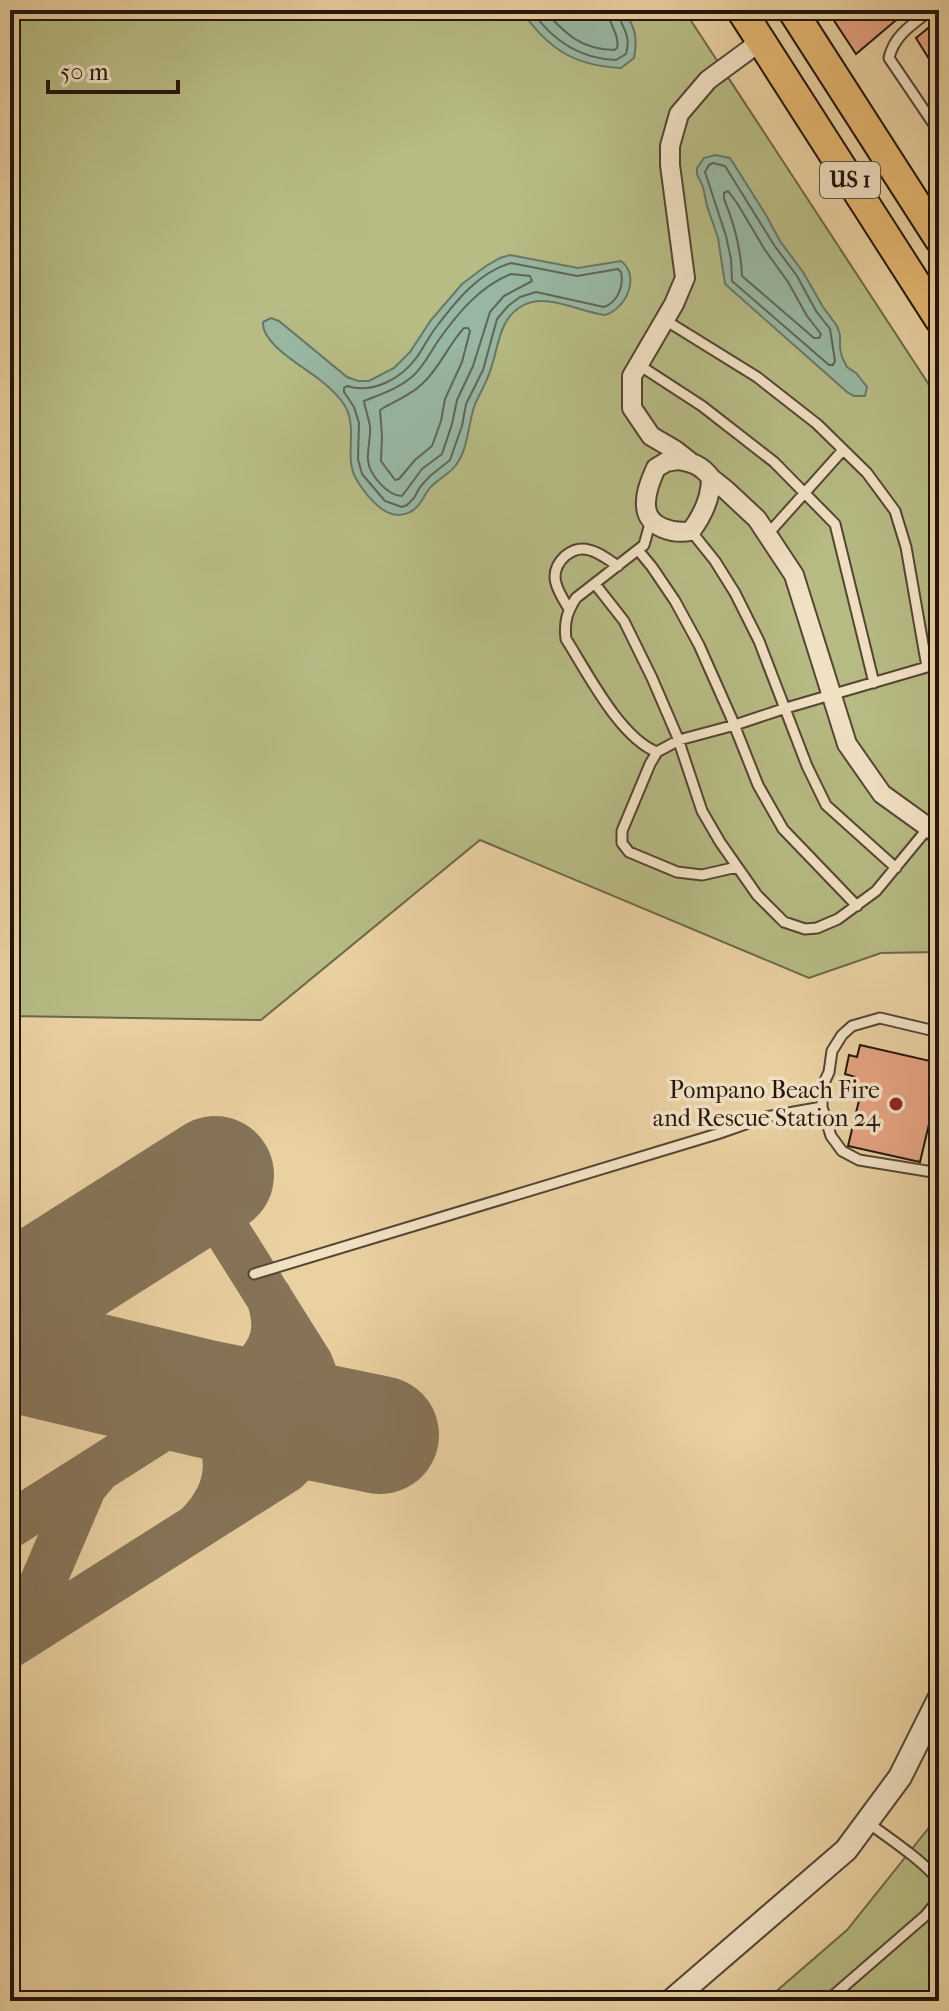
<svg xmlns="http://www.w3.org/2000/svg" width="949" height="2011" font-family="'IM FELL French Canon',serif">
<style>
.green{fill:#b7bb84;stroke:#6d6849;stroke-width:2}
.water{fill:#98b7a3;stroke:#697767;stroke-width:2}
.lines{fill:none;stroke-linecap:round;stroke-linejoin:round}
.shore{stroke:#5e6658;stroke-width:2}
.taxiway{stroke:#867458;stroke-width:46}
.runway{stroke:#867458;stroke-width:118}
.building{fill:#e6a382;stroke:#23160e;stroke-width:2}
.service-casing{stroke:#554533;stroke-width:13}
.minor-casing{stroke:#554533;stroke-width:22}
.tertiary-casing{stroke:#554533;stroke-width:26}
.primary-casing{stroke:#23160e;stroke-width:32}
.service{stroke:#f1e1c3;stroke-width:9}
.minor{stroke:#f1e1c3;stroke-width:18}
.tertiary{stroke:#f1e1c3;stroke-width:22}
.primary{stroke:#e5b871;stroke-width:28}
.poi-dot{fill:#8f2418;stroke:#f1e1c3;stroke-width:3}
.labels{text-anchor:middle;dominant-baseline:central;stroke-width:7;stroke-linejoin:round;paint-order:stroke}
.shield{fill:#f1e1c3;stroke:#615344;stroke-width:2}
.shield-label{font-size:22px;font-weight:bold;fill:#23160e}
.poi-label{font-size:24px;fill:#23160e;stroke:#f1e1c3;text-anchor:end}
</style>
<rect width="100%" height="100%" fill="#ead1a2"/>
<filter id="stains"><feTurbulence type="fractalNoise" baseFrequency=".0025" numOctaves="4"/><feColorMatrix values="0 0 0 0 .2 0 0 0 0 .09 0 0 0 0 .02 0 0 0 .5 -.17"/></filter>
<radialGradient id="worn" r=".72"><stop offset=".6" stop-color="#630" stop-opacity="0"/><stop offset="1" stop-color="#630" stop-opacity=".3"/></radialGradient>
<path class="green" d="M10,10H684L939,400V952L881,953L809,978L480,840L261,1020L10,1016Z
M939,1815V2001H765L847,1930Z"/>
<path class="water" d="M521,10H624C635,28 638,37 634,58L621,68C574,66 547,48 521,10Z
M715,155L730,158L766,215L780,241L803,272L823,307L837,326L840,335V348L842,357L847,367L856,373L867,387L865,396H854L847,392L725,284L718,238L707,206L703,187L697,174V168L704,158Z
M510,255L578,268L621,261C641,276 626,309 605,315C579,312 546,292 522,306C497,320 499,350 489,374C485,386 478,396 474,407C468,426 468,449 456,465C449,475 437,479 429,489C423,497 420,507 410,512C389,524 368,498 358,482C342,459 359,431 345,406C339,396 329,387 320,380C304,367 261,344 263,322L271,318L279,321L347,377L358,381H369L394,368L410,352L431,320L462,284L486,266L500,258Z"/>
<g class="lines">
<path class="shore" d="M531,10C552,40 580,59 616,60L626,54C632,31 620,29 618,10
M543,10C566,33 579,49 614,50L617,48C620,34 608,24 608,10
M713,163L725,166L774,245L797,276L816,311L830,329L835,361L833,365H829L732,281L731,259L726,236L705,172L709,165Z
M728,191L737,203L765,250L788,282L807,316L821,334L819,338H814L742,276C741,250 734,223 724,199V193Z
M511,263L577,276L618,269L621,272C624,286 618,302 604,307L536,292L520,297L508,306L497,319L483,370L466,404L462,426L450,460L430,476L420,487L414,498L407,505L402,507L385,501L362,474L358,459L359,423L354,407L344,392V388L347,386C373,394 401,379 417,357C424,347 429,336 437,326C456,301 479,272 511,263Z
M511,274L530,276L532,281L504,296L490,312L473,366L457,400L452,424L442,454L422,469L402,496C388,496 369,475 368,460C367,449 371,438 370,427C369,418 365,409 364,401C381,394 398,389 413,376C424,366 430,353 438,341C457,314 480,286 511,274Z
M464,328H468L470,331L462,362L445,399L441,421L432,446L415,460L399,479L395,480L381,461L382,436L380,410C394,401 410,396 422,384C440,368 448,345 464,328Z"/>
<path class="taxiway" d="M199,1524C239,1483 228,1446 206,1399
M10,1525L251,1372C274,1349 280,1329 269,1297
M12,1642L24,1626L84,1486L95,1473
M10,1645L286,1470C323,1437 330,1408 310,1363L227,1231C207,1209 178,1206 150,1216"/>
<path class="runway" d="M10,1305L215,1175
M10,1352L206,1399L380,1435"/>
</g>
<path class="building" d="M827,10H908L856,54Z
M939,19V75L916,38Z
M860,1045L939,1063V1104L934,1103L920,1162L848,1146L862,1088L853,1086L855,1077L845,1074L849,1055L857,1057Z"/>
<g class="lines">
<g class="service-casing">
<path id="service" d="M931,10C913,24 894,35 889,58L939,132
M665,320L757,377L817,424L867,473L895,511L906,547L927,667L786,708L735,725L679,740L657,752L650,764L622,831V843L629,852L677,872L702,875L737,867
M639,365L702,406L774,462L835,524L874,683
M651,520L644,545L576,598C567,612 564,622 566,639C587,672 620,738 657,752
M691,531L715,561L735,593L759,641L807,766L826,805L896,868
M767,535L843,450
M638,550L652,567L675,601L699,645L731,717L758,785L783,829L857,906
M595,584L624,621L652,678L677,736L702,811L720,842L757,895L784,922L805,929L817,928L838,919L876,891L929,827
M569,609C558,591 546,574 565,556C570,552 575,549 582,549C595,549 607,559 618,566
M939,1032L880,1018L852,1026L842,1035L832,1051L829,1072L823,1085L822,1093V1107L831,1136L842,1151L859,1160L939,1173
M254,1274L717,1134L766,1117L822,1107
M867,1822C886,1836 928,1864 939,1882
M827,2001L925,1916L939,1899"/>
</g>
<g class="minor-casing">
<path id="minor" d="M678,460C693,462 702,466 711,478C711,498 703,515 691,531C674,534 647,528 646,506C645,493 651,479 656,468L666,462Z
M689,461L675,450L651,436L632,408V376L674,304L685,278L670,165V146L679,114L708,80L761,41
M711,478L726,490L757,519L794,575L847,744L882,794L939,835"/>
</g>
<g class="tertiary-casing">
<path id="tertiary" d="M671,2001L846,1850L900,1777L939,1699"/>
</g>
<g class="primary-casing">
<path id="primary" d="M741,10L939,319
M792,10L939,239"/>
</g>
<use href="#service" class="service"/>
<use href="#minor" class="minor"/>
<use href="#tertiary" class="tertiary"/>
<use href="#primary" class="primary"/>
</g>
<circle class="poi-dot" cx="896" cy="1104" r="8"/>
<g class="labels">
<rect class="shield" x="820" y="162" width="60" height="36" rx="6"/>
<g class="shield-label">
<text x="850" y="180">US 1</text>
</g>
<g class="poi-label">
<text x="880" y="1090">Pompano Beach Fire<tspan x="880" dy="28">and Rescue Station 24</tspan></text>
</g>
</g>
<rect width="949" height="2011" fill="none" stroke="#ead1a2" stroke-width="40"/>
<rect x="12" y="12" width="925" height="1987" fill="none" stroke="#23160e" stroke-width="4"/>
<rect x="20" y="20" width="909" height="1971" fill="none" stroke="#23160e" stroke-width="2"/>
<path d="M48 80v12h130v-12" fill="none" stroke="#23160e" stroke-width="4"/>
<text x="60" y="80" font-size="24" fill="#23160e" stroke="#f1e1c3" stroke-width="6" paint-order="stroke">50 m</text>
<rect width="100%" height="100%" filter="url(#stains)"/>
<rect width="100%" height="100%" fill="url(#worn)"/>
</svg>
